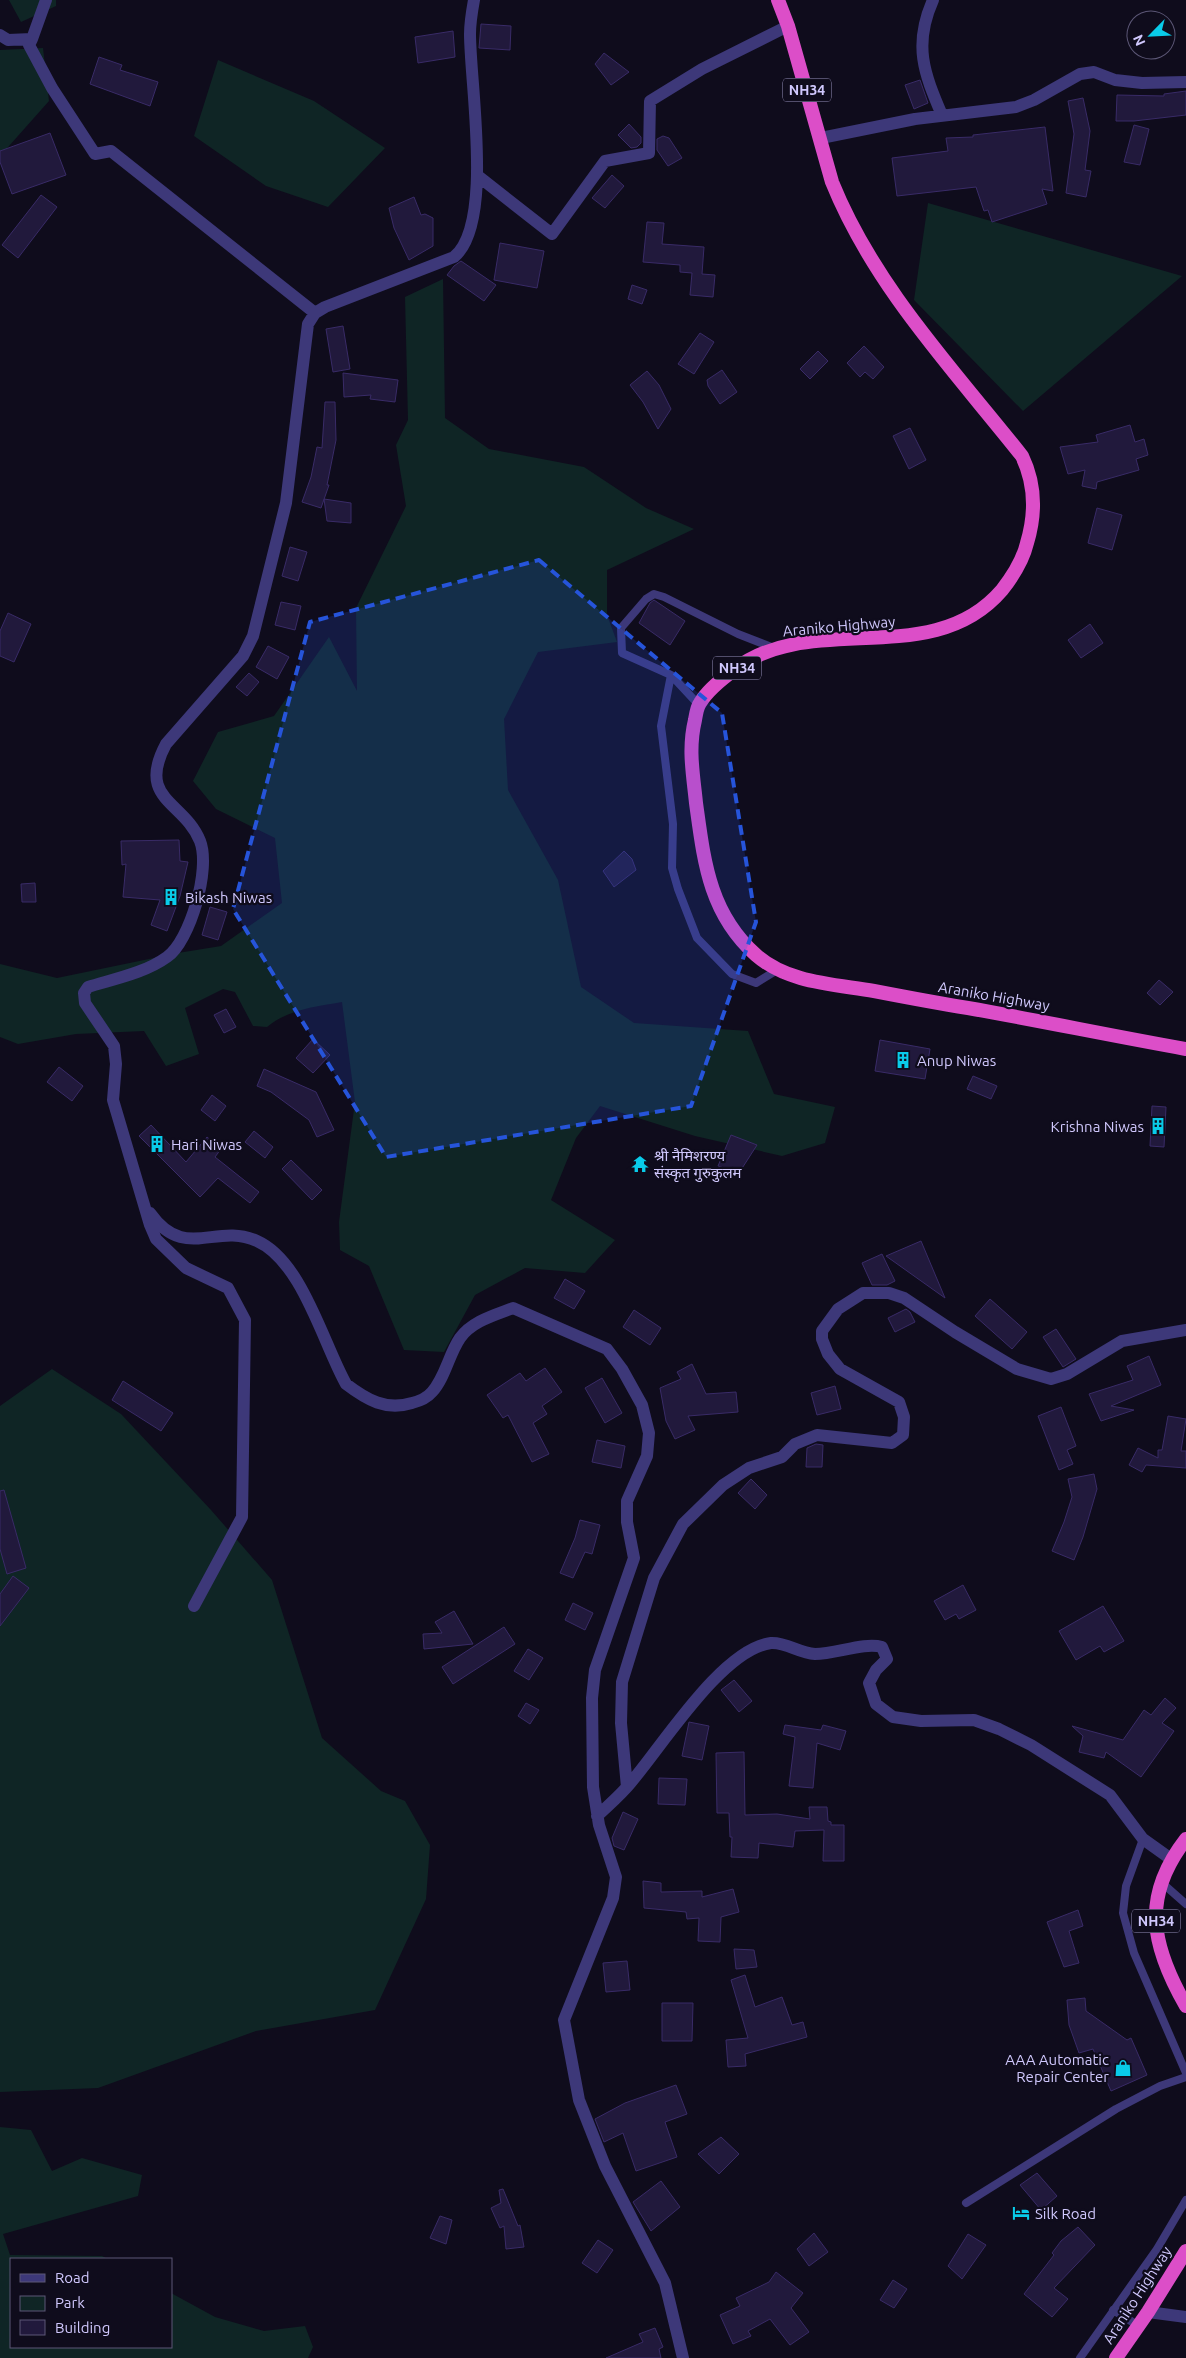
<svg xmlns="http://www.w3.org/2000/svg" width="1186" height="2358" font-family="Ubuntu,'Noto Sans Devanagari',sans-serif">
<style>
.green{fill:#0f2525}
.building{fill:#21193c;stroke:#392b67}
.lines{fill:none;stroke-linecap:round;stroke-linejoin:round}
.service{stroke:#3d3879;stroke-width:8}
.minor{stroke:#3d3879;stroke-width:12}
.trunk{stroke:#dc4ec8;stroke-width:14}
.marked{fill:#2654da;fill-opacity:0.2;stroke:#2654da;stroke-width:4;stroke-dasharray:10 6;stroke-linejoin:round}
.labels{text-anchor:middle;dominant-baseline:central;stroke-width:4.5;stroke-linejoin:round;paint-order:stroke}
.shield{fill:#0f0c1c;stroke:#9690ba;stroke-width:1}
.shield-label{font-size:14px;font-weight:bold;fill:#d0c8fd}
.street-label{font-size:15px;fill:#d0c8fd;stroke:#0f0c1c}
.poi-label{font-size:15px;fill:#d0c8fd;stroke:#0f0c1c;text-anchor:start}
</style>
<rect width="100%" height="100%" fill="#0f0c1c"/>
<path class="green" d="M9,0H56V6L21,22Z
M43,48L49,101L1,155L0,163V50Z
M218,60L314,101L385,148L328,207L266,186L194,136Z
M928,203L1182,276L1023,411L914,300Z
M443,279L445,418L489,449L584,467L646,508L694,529L607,570V615L617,642L538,652L504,719L508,790L558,880L581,987L634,1023L748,1031L774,1094L835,1107L825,1143L782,1156L695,1136L600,1106L576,1138L551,1200L615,1240L585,1273L525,1268L475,1295L444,1352L404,1350L369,1266L340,1250L339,1222L355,1102L342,1002C314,1007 289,1009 267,1027L253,1026L235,992L223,989L185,1008L199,1054L166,1066L144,1031L76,1034L18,1044L0,1037V964L57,978L178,953L221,946L282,903L275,838L216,809L193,781L218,732L274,716L329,637L357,691L356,608L406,506L396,445L408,420L405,297Z
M52,1369L121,1414L211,1510L272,1580L322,1738L381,1791L405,1801L430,1845L426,1899L375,2010L256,2031L98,2088L0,2092V1406Z
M0,2127L31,2130L52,2171L82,2158L142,2175L138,2196L3,2234L10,2255L102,2256L108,2259H11V2347H171V2293L215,2317L264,2331L305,2326L313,2347L308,2358H0Z"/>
<path class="building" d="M481,24L511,26L510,50L479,48Z
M453,31L455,57L418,63L415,37Z
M604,53L629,72L611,85L595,64Z
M99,57L122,65L120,70L158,82L150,106L90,84Z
M920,80L928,103L914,109L905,85Z
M1186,91V115L1134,121H1116L1117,95L1164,96V94Z
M1083,98L1090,131L1085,170L1091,171L1086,197L1066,193L1074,134L1068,101Z
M629,124L641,137V143L637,147L631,148L618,135Z
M1134,125L1149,129L1140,165L1124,162Z
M1045,127L1053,191L1042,189L1047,204L992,222L988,210L984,211L976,187L897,196L892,158L948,151L946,138L973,137V135Z
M50,133L66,175L12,194L0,162V151Z
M663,136L669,138L682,158L668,166L657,150V139Z
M612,175L624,186L605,208L592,198Z
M41,195L57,207L18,258L2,245Z
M414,197L421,215L425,214L433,218V246L409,260L394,228L389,208Z
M647,222L664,223L662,244L704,247L702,274L715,275L713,297L690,295L692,273L680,272V265L643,262Z
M500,243L544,251L537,288L494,280Z
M461,261L496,285L484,301L447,275L454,266Z
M632,285L647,290L642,304L628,299Z
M343,326L350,369L333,372L326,329Z
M700,333L714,342L694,374L678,364Z
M864,346L884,367L873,379L865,372L860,377L847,363Z
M818,351L828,361L810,379L800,369Z
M722,370L737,392L720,404L708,386L707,380Z
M647,371L659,385L671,409L658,429L643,402L630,385Z
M343,373L398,380L395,402L370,399L371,395L344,397Z
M325,402H335L336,440L327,485H329L321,508L302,502L311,477L317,447L322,448Z
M1130,425L1135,442L1144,439L1148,455L1136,459L1139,470L1097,482L1096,489L1082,486L1085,470L1068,474L1060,447L1098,442L1096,435Z
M910,428L926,460L909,469L893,436Z
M324,499L351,503V523L327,521Z
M1097,508L1122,515L1112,550L1088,543Z
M290,547L307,552L298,581L282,576Z
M654,600L685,621L670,645L639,623L650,603Z
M281,602L301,606L295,630L275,625Z
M8,613L31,624L14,662L0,656V631Z
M1090,624L1103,643L1081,658L1068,640Z
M268,646L289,657L277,679L256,667Z
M249,673L259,682L247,696L236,687Z
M179,840L180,861L188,862L180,896L167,931L151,925L160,900L123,897L126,864L122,865L121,841Z
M624,851L632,859L636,870L614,887L603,871Z
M35,883L36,902H22L21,884Z
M210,907L227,912L218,940L202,935Z
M1159,980L1173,992L1160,1005L1147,993Z
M226,1009L236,1027L224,1033L214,1015Z
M313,1039L330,1055L313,1073L296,1058Z
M880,1040L930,1049L925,1079L875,1071Z
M59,1067L83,1086L72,1101L47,1082Z
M264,1069L316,1092L334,1130L317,1137L309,1120L271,1092L257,1086Z
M973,1076L997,1086L991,1099L967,1089Z
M212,1095L226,1106L215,1121L201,1110Z
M1152,1106L1166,1107L1164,1147L1150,1146Z
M151,1125L186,1162L207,1137L221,1149L215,1157L259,1192L250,1203L218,1178L200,1197L139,1136Z
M254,1131L273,1147L265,1158L245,1142Z
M731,1135L757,1145L739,1173L718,1166Z
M291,1160L322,1190L312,1200L282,1169Z
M921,1241L945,1298L886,1256Z
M882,1254L895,1281L887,1285H872L862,1263Z
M565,1279L585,1291L574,1309L554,1298Z
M990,1299L1027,1332L1012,1349L975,1316Z
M906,1309L910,1312L915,1322L895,1332L888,1318Z
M634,1310L661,1328L650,1345L623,1327Z
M1056,1329L1076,1359L1063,1367L1043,1337Z
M1149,1356L1161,1385L1111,1406L1134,1410L1101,1421L1089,1394L1133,1380L1127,1366Z
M692,1364L706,1394L736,1392L738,1412L688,1416L695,1430L675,1439L666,1421L660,1388L681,1379L677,1372Z
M545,1368L562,1392L542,1406L547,1414L533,1423L549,1454L532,1462L508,1415L503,1418L487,1395L520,1373L526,1381Z
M602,1378L622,1413L605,1423L585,1388Z
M123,1381L173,1413L161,1431L112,1400Z
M835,1386L841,1409L817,1415L811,1393Z
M1061,1407L1076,1446L1067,1450L1073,1464L1059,1470L1038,1416Z
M1168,1416L1186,1419L1181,1451H1186V1468L1146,1465L1142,1472L1129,1465L1138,1448L1158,1458V1450H1162Z
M597,1440L625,1446L621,1468L592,1462Z
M816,1444L823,1445L822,1467H806L807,1448Z
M1094,1474L1097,1489L1083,1537L1074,1560L1052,1551L1064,1522L1072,1497L1068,1479Z
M751,1479L767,1495L755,1509L738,1493Z
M4,1490L26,1568L7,1574L0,1549V1491Z
M580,1520L600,1525L592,1554L585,1552L573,1578L560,1573L575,1538Z
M13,1576L29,1588L0,1626V1594Z
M963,1585L976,1610L959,1619L956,1614L945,1620L934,1601Z
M573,1603L593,1613L585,1630L565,1620Z
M1103,1606L1124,1641L1104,1652L1100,1646L1076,1660L1059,1631Z
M454,1611L473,1644L424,1649L423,1634L442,1633L435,1622Z
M504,1627L515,1644L453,1684L442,1667Z
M528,1649L543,1658L529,1680L514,1671Z
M734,1680L752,1701L739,1712L721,1690Z
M1165,1698L1176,1708L1162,1723L1174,1731L1141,1777L1106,1752L1104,1758L1079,1752L1083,1736L1072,1726L1123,1740L1144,1710L1151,1715Z
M526,1703L539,1710L530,1724L518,1716Z
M689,1722L709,1726L702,1760L682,1756Z
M785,1725L821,1730L823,1725L846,1731L840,1750L817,1743L813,1788L789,1786L795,1737L783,1734Z
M744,1752L745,1815L777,1814L810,1819L809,1807H827L828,1821L831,1822V1825H844V1861H823L824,1830L795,1831L793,1847L759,1843L758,1858L731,1857L732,1837H730L729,1813H717L716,1753Z
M659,1778L687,1779L685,1805L658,1804Z
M623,1812L638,1819L624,1850L614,1846L612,1838Z
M643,1881L661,1883V1892L702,1891V1897L733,1889L739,1912L721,1917L720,1942L698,1941L699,1918L687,1919L686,1912L644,1908Z
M1078,1910L1083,1926L1069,1931L1079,1963L1064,1967L1047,1922Z
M734,1949L754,1950L757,1967L736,1969Z
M627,1961L630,1990L606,1992L603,1963Z
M745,1975L755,2007L782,1997L792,2025L803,2022L807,2037L745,2054L746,2066L728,2067L726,2040L748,2038L731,1980Z
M1085,1998L1086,2011L1127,2040L1131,2038L1147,2075L1111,2091L1093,2049L1079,2053L1069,2025L1067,2000Z
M662,2003H693L692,2041H662Z
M676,2085L687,2114L665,2122L677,2157L636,2171L623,2133L604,2142L595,2119L625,2103Z
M721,2137L739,2154L719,2174L698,2154Z
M1037,2173L1057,2196L1041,2210L1020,2185Z
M661,2181L680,2207L651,2231L633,2202Z
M503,2189L518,2226L520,2225L524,2247L506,2249L504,2226L500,2228L491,2208L501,2203L499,2190Z
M440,2216L452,2220L446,2244L430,2238Z
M1078,2227L1095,2245L1054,2288L1068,2299L1052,2317L1024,2294L1054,2255L1052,2253L1061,2241Z
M814,2233L828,2252L809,2266L797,2249Z
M968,2234L986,2245L962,2279L948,2266Z
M598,2240L613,2250L597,2273L582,2263Z
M776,2272L803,2293L791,2308L809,2332L790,2345L770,2319L748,2331L751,2336L733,2344L720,2315L740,2306L736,2298L769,2282Z
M893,2280L907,2289L894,2308L880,2300Z
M655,2328L663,2347L659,2349L661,2358H606L643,2342L639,2334Z"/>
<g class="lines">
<path class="service" d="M671,675L661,726L673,824L672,868L678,889L697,938L732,974L756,983L777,970
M698,704L671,675L622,653L621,628L646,599L654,594L664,597L738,634L774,648
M1143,1839L1126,1886L1123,1913L1134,1953L1186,2073
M1161,1882L1186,1904
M966,2203L1116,2109L1160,2086L1186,2077
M1113,2310L1139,2326
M1080,2358L1157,2249L1186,2200"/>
<path class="minor" d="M933,0C913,45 924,73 942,115
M0,35L8,40L32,39L46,0
M32,39L29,45L52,88L95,154L111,151L315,313
M821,138L915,119L1016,107L1034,100L1080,74L1094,72L1115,80L1142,83L1186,82
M478,176L552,234L605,161L649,153L650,101L702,69L788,26
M150,1213C185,1262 215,1222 257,1241C302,1261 323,1343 346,1384C367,1400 386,1411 412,1403C420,1401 427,1398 432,1392C445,1378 449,1354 460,1338C472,1321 495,1315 513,1308L607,1349L622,1369L642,1405L649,1433L647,1456L627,1501V1522L634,1558L595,1670L592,1698L593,1787L599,1825L616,1877L613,1898L564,2020L579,2100L605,2166L665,2283L683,2358
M194,1606L242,1517L245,1320L228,1288L186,1268L156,1239L150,1225L113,1100L116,1064L114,1046L85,1003L84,993L88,987C114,979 145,973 167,957C190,941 211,869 200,841C184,801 136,800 166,744L243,656L253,636L286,503L308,324L315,313L325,307L454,257C494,224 470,85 470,34C470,23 472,11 474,0
M627,1787L621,1723L622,1682L654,1578L683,1524L723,1485L749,1468L782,1457L795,1444L817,1435L892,1443L903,1435L904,1417L899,1402L840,1369L828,1354L822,1339V1331L838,1309L863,1293H889L904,1298L955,1332L1017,1369L1051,1379L1067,1374L1122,1341L1186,1330
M597,1816C607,1807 618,1797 627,1787C660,1750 721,1649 771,1643C786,1642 799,1653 815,1654C836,1654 864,1642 882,1647L887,1659L876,1670L869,1683L876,1704L893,1717L921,1721L974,1720L999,1729L1031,1745L1110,1795L1143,1839L1171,1859
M1148,2312L1186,2317"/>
<path class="trunk" d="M778,0L788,26L832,182C874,286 953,369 1022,456C1036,485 1036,513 1027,543C1023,560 1013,576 1002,590C932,672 812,609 734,670C723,678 707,691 700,703C697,707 696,714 695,720C688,749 693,773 696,803C704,861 709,913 756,955C788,983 833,984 874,991C905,997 937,1003 968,1008C1041,1021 1113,1036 1186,1049
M1186,1839C1141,1897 1151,1945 1186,2006
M1116,2358L1148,2312L1186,2251"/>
</g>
<path class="marked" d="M539,560L722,713L756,922L691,1106L386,1157L233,909L310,622Z"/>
<defs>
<g id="building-bare" transform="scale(1.35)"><path d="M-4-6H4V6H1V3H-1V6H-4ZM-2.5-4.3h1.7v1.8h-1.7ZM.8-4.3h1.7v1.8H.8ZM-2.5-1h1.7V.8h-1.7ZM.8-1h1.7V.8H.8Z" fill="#09cbe9" stroke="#0f0c1c" stroke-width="2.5" paint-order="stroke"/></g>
<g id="temple-bare" transform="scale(1.35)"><path d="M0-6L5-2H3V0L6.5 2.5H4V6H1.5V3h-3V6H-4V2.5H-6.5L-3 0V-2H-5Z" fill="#09cbe9" stroke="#0f0c1c" stroke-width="2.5" paint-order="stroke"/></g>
<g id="shop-bare" transform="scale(1.35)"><path d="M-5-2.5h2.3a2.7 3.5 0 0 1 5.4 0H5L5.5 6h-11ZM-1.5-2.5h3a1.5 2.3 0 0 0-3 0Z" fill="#09cbe9" stroke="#0f0c1c" stroke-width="2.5" paint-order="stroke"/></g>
<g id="hotel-bare" transform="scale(1.35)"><path d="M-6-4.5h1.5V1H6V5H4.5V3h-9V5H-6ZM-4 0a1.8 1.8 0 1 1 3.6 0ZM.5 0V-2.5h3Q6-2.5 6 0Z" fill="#09cbe9" stroke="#0f0c1c" stroke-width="2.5" paint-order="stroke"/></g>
</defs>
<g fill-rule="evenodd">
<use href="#building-bare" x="171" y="897"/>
<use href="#building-bare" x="903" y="1060"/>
<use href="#building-bare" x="1158" y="1126"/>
<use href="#building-bare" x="157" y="1144"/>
<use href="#temple-bare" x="640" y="1164"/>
<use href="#shop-bare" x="1123" y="2068"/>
<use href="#hotel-bare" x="1021" y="2213"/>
</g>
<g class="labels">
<g class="shield">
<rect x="783" y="78.5" width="48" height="23" rx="4"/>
<rect x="713" y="656.5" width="48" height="23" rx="4"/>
<rect x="1132" y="1909.5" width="48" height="23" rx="4"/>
</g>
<g class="shield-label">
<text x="807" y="90">NH34</text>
<text x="737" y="668">NH34</text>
<text x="1156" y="1921">NH34</text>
</g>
<g class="street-label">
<text transform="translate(839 626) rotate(-5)">Araniko Highway</text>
<text transform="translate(994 996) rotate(10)">Araniko Highway</text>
<text transform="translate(1137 2295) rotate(-57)">Araniko Highway</text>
</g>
<g class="poi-label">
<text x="185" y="897">Bikash Niwas</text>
<text x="917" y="1060">Anup Niwas</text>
<text x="1144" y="1126" text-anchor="end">Krishna Niwas</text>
<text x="171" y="1144">Hari Niwas</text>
<text x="654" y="1155">श्री नैमिशरण्य<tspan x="654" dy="17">संस्कृत गुरुकुलम</tspan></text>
<text x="1109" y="2059" text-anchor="end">AAA Automatic<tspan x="1109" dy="17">Repair Center</tspan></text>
<text x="1035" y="2213">Silk Road</text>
</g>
</g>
<rect x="10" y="2258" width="162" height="90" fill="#0f0c1c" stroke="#5c5776"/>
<rect x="20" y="2274" width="25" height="8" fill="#3d3879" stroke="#5c5776"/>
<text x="55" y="2283" font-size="15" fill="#d0c8fd">Road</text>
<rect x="20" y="2296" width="25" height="15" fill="#0f2525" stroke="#5c5776"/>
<text x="55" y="2308" font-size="15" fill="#d0c8fd">Park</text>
<rect x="20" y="2320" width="25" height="15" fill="#21193c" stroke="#5c5776"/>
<text x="55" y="2333" font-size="15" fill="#d0c8fd">Building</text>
<g transform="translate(1151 35) rotate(246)"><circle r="24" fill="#0f0c1c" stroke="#5c5776"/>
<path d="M0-4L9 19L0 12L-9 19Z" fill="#09cbe9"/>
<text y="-8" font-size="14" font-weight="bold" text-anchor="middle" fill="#d0c8fd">N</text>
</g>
</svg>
